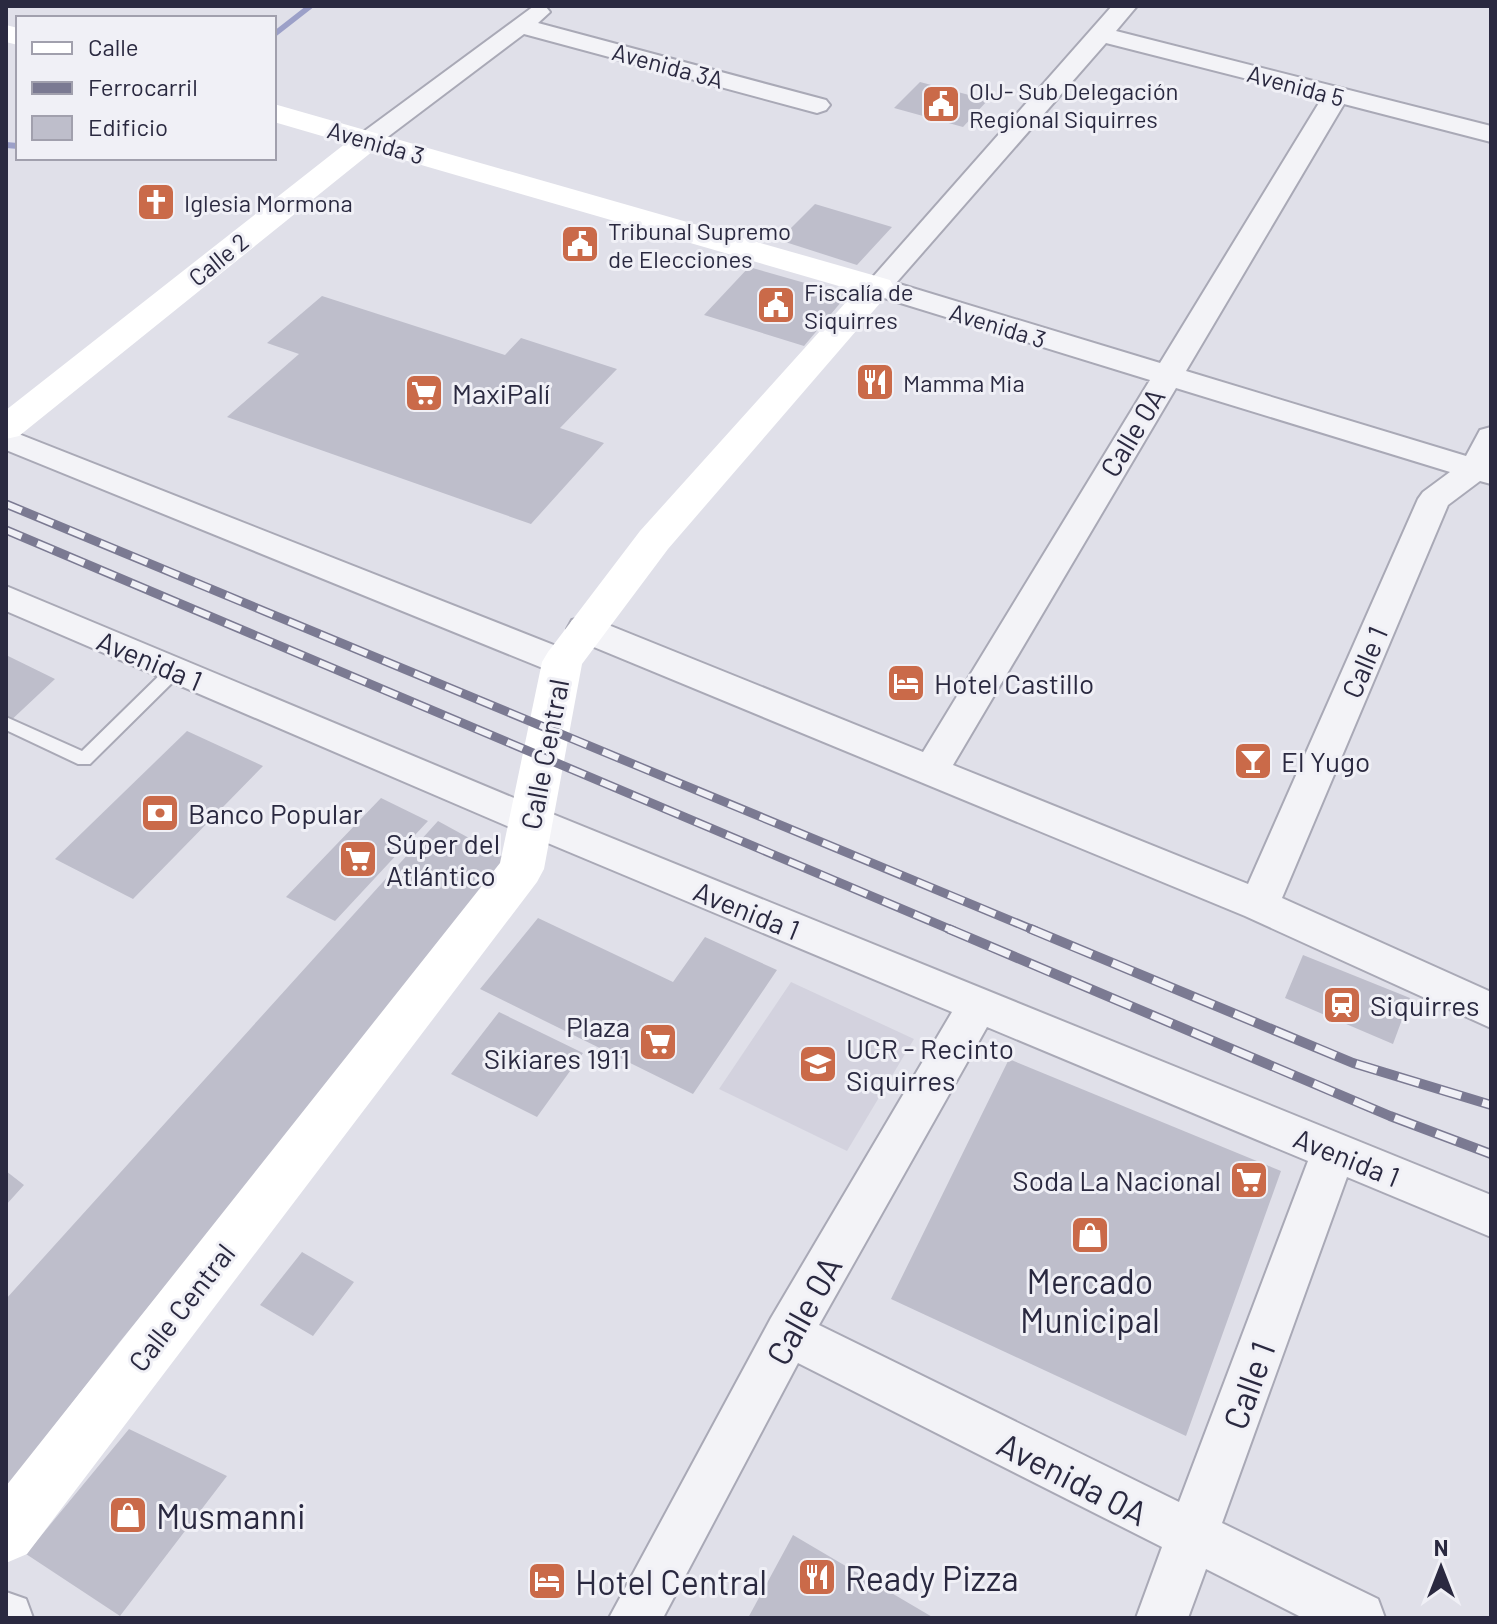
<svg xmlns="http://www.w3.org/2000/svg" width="1497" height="1624" font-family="Barlow,sans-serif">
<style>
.built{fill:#d3d2de}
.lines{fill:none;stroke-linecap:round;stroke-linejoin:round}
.stream{fill:#9ca0c8;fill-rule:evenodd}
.building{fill:#bebecb}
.lane-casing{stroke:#a9a9b6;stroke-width:4}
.street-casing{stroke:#a9a9b6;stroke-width:4}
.lane{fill:#f3f3f7;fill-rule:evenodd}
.street{fill:#f3f3f7;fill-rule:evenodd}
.secondary{fill:#fff;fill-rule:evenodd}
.rail-far1-casing{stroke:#7b7a92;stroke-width:9}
.rail-casing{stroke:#7b7a92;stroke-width:10}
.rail-far1{stroke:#f0f0f6;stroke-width:6;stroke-dasharray:17;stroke-linecap:butt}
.rail{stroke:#f0f0f6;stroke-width:7;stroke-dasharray:22;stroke-linecap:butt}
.labels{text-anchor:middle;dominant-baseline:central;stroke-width:6;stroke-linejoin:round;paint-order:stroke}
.far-street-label{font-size:24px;fill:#2a2940;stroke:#f0f0f6}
.far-poi-label{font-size:24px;fill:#2a2940;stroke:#f0f0f6;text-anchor:start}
.poi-label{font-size:28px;fill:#2a2940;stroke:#f0f0f6;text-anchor:start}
.street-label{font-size:28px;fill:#2a2940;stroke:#f0f0f6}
.near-poi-label{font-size:34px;fill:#2a2940;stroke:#f0f0f6;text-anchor:start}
.near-street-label{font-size:34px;fill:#2a2940;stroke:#f0f0f6}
</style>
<rect width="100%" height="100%" fill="#e0e0e9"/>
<path class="built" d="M791,982L914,1039L847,1151L719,1089Z"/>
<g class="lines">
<path class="stream" d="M306,6H315L274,38V31Z
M6,142L18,143V149L6,148Z"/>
</g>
<path class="building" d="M920,82L988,100L963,127L894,108Z
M815,204L892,227L857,265L779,240Z
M749,267L847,295L804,346L704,315Z
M322,296L505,355L521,338L617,369L560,428L604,443L531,524L227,417L299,354L267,343Z
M6,655L55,679L6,725Z
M187,731L263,766L133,899L55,859Z
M381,798L428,821L335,921L286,897Z
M438,821L511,861L118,1344L6,1488V1299Z
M538,918L673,982L705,937L777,970L693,1094L480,989Z
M1303,955L1410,998L1393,1044L1285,998Z
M499,1012L583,1053L537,1117L451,1074Z
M1009,1059L1281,1171L1186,1436L891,1299Z
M6,1171L24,1185L6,1205Z
M302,1252L354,1282L313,1336L260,1305Z
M129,1429L227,1476L120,1616L26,1554Z
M793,1535L934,1618H748Z"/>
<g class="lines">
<g class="lane-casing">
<path id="lane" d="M175,664L183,670L181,674L90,764H78L6,730V717L82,751L169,666Z"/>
</g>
<g class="street-casing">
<path id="street" d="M534,6L546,7L550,12L538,23L826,100L830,105L826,110L817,113L524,34L377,145H359L355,140L359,135Z
M1112,6H1137L1116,31L1491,126V142L1344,104L1186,371L1466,456L1480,430L1491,427V484L1480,481L1448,505L1282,898L1491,992V1028L1245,916L572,638L567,629L572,620L584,617L596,620L923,752L1150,380L868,293L864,287ZM1106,43L1322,98L1160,363L896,283ZM1176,388L1450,472L1423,492L1418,499L1248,884L953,765Z
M6,429L574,653L580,662L574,671L562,675L550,671L6,450Z
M6,586L545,811L1491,1195V1237L1347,1177L1222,1523L1378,1599L1385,1618H1303L1206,1569L1188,1618H1136L1162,1547L798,1363L663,1618H609L771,1318L952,1012L519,831L6,611ZM987,1027L1308,1161L1179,1502L819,1325Z
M6,1592L26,1599L33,1618H6Z"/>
</g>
<use href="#lane" class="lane"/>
<use href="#street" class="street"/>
<path class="secondary" d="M6,25L18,28V45L6,42Z
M274,104L890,280L894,287L668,549L582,664L544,869L537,882L27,1554L6,1563V1486L500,863L542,662L548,652L640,531L856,291L373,151L19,436L6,439V410L346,143L274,122Z"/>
<g class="rail-far1-casing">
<path id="rail-far1" d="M6,504L1036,931
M6,530L954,931"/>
</g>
<g class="rail-casing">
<path id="rail" d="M949,929L1390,1116L1491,1154
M1031,929L1353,1063L1491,1105"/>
</g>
<use href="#rail-far1" class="rail-far1"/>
<use href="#rail" class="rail"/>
</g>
<defs>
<g id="civic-square" transform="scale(2)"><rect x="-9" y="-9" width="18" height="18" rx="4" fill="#ca6a49" stroke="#f0f0f6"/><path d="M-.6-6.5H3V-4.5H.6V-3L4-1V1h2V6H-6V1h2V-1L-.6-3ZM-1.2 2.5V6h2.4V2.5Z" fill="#fff"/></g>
<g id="church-square" transform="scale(2)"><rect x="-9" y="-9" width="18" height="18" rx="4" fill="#ca6a49" stroke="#f0f0f6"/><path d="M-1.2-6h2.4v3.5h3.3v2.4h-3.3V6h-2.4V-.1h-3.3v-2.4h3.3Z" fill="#fff"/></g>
<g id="restaurant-square" transform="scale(2)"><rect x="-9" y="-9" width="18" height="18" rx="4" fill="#ca6a49" stroke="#f0f0f6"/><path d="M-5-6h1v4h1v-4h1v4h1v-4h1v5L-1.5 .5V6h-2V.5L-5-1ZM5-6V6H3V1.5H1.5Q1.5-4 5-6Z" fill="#fff"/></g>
<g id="supermarket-square" transform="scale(2)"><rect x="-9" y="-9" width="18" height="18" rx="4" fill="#ca6a49" stroke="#f0f0f6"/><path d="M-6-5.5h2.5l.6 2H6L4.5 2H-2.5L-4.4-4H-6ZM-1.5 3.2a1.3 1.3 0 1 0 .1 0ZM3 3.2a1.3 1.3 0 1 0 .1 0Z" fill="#fff"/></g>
<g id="hotel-square" transform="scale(2)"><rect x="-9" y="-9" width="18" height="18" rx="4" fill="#ca6a49" stroke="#f0f0f6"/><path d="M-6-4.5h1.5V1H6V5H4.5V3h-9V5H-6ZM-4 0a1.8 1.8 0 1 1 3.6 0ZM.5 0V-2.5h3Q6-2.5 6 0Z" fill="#fff"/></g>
<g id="bar-square" transform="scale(2)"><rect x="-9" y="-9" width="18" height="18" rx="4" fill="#ca6a49" stroke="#f0f0f6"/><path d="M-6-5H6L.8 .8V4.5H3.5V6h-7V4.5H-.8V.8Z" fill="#fff"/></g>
<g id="bank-square" transform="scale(2)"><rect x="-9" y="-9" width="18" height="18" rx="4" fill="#ca6a49" stroke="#f0f0f6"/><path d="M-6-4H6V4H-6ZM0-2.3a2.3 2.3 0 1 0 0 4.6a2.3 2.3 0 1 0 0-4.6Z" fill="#fff"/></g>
<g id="station-square" transform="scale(2)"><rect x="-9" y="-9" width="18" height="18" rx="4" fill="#ca6a49" stroke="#f0f0f6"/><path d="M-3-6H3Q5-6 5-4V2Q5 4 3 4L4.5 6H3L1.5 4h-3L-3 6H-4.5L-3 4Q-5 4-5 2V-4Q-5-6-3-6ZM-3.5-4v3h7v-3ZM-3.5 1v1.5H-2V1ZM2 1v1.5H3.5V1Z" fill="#fff"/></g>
<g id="university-square" transform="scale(2)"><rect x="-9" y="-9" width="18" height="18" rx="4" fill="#ca6a49" stroke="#f0f0f6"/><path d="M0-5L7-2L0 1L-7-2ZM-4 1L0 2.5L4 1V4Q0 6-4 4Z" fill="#fff"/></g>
<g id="shop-square" transform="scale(2)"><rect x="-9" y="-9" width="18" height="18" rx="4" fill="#ca6a49" stroke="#f0f0f6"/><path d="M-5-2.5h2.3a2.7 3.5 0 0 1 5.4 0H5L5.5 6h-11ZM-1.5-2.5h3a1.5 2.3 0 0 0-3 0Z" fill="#fff"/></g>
</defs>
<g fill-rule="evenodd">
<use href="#civic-square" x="941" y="104"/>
<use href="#church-square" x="156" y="202"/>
<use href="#civic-square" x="580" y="244"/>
<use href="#civic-square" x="776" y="305"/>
<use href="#restaurant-square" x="875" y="382"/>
<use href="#supermarket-square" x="424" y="393"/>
<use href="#hotel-square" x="906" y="683"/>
<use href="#bar-square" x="1253" y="761"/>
<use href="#bank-square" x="160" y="813"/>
<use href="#supermarket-square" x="358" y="859"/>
<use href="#station-square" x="1342" y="1005"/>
<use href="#supermarket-square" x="658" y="1042"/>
<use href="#university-square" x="818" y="1064"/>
<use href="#supermarket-square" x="1249" y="1180"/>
<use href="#shop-square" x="1090" y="1235"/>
<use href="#shop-square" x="128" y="1515"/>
<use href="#restaurant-square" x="817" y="1577"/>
<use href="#hotel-square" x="547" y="1581"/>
</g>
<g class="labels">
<g class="far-street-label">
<text transform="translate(668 65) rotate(15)">Avenida 3A</text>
<text transform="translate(1296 85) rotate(15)">Avenida 5</text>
<text transform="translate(376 142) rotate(16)">Avenida 3</text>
<text transform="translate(218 259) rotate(-39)">Calle 2</text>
<text transform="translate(998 325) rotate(17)">Avenida 3</text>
</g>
<g class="far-poi-label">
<text x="969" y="90">OIJ- Sub Delegación<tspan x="969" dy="28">Regional Siquirres</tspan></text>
<text x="184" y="202">Iglesia Mormona</text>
<text x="608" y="230">Tribunal Supremo<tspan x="608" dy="28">de Elecciones</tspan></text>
<text x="804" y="291">Fiscalía de<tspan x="804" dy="28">Siquirres</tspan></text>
<text x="903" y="382">Mamma Mia</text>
</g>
<g class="poi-label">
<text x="452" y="393">MaxiPalí</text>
<text x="934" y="683">Hotel Castillo</text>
<text x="1281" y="761">El Yugo</text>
<text x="188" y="813">Banco Popular</text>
<text x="386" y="843">Súper del<tspan x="386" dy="32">Atlántico</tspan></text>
<text x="1370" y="1005">Siquirres</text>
<text x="630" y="1026" text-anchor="end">Plaza<tspan x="630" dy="32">Sikiares 1911</tspan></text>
<text x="846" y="1048">UCR - Recinto<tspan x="846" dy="32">Siquirres</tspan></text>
<text x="1221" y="1180" text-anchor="end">Soda La Nacional</text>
</g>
<g class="street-label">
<text transform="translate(1132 432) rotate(-59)">Calle 0A</text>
<text transform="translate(150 660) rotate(23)">Avenida 1</text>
<text transform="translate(1364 662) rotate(-67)">Calle 1</text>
<text transform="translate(544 754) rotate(-79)">Calle Central</text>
<text transform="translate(747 910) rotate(22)">Avenida 1</text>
<text transform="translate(1347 1157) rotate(22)">Avenida 1</text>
<text transform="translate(181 1307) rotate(-52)">Calle Central</text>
</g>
<g class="near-poi-label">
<text x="1090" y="1280" text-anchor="middle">Mercado<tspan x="1090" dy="39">Municipal</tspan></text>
<text x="156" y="1515">Musmanni</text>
<text x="845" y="1577">Ready Pizza</text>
<text x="575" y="1581">Hotel Central</text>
</g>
<g class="near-street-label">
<text transform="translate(803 1310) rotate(-61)">Calle 0A</text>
<text transform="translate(1248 1385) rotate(-70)">Calle 1</text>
<text transform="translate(1073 1478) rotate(27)">Avenida 0A</text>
</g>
</g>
<rect width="1497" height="1624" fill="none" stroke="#2a2940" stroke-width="16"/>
<rect x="16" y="16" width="260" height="144" fill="#f0f0f6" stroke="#a1a0ad" stroke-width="2"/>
<rect x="32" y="42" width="40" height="12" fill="#ffffff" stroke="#a1a0ad" stroke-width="2"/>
<text x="88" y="56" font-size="24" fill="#2a2940">Calle</text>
<rect x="32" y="82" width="40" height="12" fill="#7b7a92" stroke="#a1a0ad" stroke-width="2"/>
<text x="88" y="96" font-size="24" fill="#2a2940">Ferrocarril</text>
<rect x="32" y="116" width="40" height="24" fill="#bebecb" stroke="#a1a0ad" stroke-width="2"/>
<text x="88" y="136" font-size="24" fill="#2a2940">Edificio</text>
<g transform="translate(1441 1568)" stroke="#f0f0f6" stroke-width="6" paint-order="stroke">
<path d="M0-6L14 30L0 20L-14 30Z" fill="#2a2940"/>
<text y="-12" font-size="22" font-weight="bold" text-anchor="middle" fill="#2a2940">N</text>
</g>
</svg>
